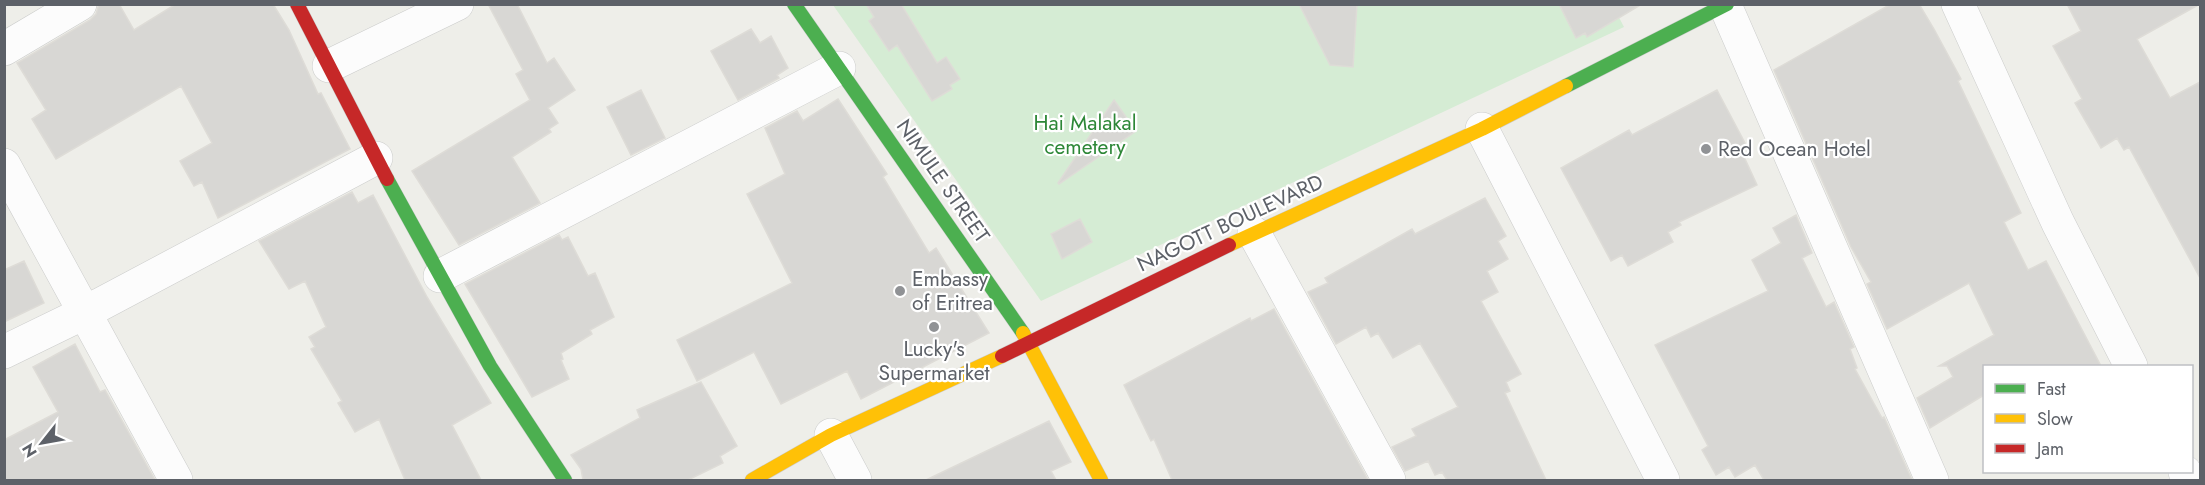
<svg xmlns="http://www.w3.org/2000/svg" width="2205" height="485" font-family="Jost,sans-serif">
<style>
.green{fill:#d5ecd4}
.building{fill:#d8d7d4;stroke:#dedcd7;stroke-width:1.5}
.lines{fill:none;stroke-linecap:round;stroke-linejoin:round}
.street-casing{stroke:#cbcccb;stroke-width:34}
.fast-casing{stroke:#cacbcb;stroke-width:15}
.slow-casing{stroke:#cacbcb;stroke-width:15}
.jam-casing{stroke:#cacbcb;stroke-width:15}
.street{stroke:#fcfcfc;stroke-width:33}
.fast{stroke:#4caf50;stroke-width:14}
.slow{stroke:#ffc107;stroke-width:14}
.jam{stroke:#c62828;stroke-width:14}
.poi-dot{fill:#909295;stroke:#fff;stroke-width:2}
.labels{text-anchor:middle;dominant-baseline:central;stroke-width:4.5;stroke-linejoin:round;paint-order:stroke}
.park-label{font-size:21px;fill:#2d8737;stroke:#fff}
.poi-label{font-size:21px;fill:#5d6168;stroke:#fff;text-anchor:start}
.street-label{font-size:21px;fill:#5d6168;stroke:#fff}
</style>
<rect width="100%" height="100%" fill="#eeeee9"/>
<path class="green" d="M1612,4L1624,27L1041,301L833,5Z"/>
<path class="building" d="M99,4H119L134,30L176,4H273L289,30L318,94L321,93L350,149L218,218L202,182L194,186L180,161L212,143L181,86L56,159L32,119L46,110L17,63L90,20L96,14Z
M488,4H517L547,63L554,58L575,90L548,108L558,123L549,129L551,132L512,157L540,203L459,245L412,171L530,100L516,74L523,70Z
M866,4H901L937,63L946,57L960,79L950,85L952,89L932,101L897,45L889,51L869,21L874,17Z
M1299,4H1357L1353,67L1330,65Z
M1559,4H1642L1587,37L1585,33L1576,38Z
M1891,4H1919L1934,29L1961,79L1958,81L2021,213L2004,222L2028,270L2046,261L2101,366H1984V395L1930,428L1917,398L1953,377L1947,366H1939L1994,335L1969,283L1887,329L1867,284L1871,282L1851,247L1774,70Z
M2067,4H2200L2137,39L2170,98L2200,82V278L2129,147L2124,150L2117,138L2101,148L2075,103L2082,99L2053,46L2081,31Z
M751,29L760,43L771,36L788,68L777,75L779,78L738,100L711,51Z
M641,90L665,138L631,155L607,107Z
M1717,90L1746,145L1740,148L1757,185L1679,222L1681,225L1668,232L1673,242L1628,266L1622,255L1611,261L1561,168L1629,130L1632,135Z
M838,99L887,174L883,177L929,253L936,248L989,333L861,399L847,371L781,404L754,352L697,381L677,340L792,283L747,194L785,174L765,128L797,111L803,121Z
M1114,100L1136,131L1059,184L1058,183Z
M352,192L358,203L373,195L427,297L491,403L452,425L481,480H405L379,419L355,432L338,403L342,401L311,349L315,347L309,337L326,327L305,281L289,289L259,241Z
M1485,198L1506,236L1498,241L1508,259L1487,271L1498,292L1481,301L1521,374L1506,382L1510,391L1505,393L1546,480H1447L1442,472L1435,475L1428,461L1405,471L1392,447L1416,436L1412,429L1458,407L1420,343L1393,358L1378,333L1371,337L1366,327L1336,344L1308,292L1328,283L1325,278L1412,229L1415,234Z
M1796,215L1812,253L1802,258L1826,307L1834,302L1854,347L1850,349L1857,368L1855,369L1882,418L1884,417L1912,480H1764L1755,465L1735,477L1729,467L1716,475L1702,450L1708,446L1655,345L1768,291L1752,260L1781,243L1773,228Z
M1080,219L1092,242L1062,259L1051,234Z
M559,235L562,240L568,237L588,276L595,273L614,317L590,330L592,334L561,353L563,359L561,360L569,379L532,397L465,284Z
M24,261L44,303L4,322V270Z
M1274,309L1368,480H1172L1154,439L1151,441L1124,385L1250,318L1251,321Z
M75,344L100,392L105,390L155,480H4V440L58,412L33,367Z
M701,382L737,446L720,456L723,463L688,480H583L581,469L571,455L640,418L637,410Z
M1049,421L1071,462L1051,471L1056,480H926Z"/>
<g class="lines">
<g class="street-casing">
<path id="street" d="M1958,4L2058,223L2131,366
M1725,5L1932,480
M4,49L80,4
M329,66L457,4
M1482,129L1663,480
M4,165L176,480
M1254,233L1389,480
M440,276L839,68
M4,352L86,312L376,158
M831,435L855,480
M2185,472L2190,480"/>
</g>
<g class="fast-casing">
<path id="fast" d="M794,4L1023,333
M1566,86L1727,4
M387,179L490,366L565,480"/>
</g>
<g class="slow-casing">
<path id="slow" d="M1229,245L1482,129L1566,86
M1023,333L1101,480
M752,480L831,435L1002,356"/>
</g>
<g class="jam-casing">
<path id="jam" d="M297,4L387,179
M1002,356L1229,245"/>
</g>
<use href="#street" class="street"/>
<use href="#fast" class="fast"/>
<use href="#slow" class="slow"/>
<use href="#jam" class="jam"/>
</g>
<g class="poi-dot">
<circle cx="1706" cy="149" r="6"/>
<circle cx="900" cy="291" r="6"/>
<circle cx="934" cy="327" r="6"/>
</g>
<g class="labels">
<g class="park-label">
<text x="1085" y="123">Hai Malakal<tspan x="1085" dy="24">cemetery</tspan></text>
</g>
<g class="poi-label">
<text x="1718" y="149">Red Ocean Hotel</text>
<text x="912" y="279">Embassy<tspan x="912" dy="24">of Eritrea</tspan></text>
<text x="934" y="349" text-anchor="middle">Lucky's<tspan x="934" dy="24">Supermarket</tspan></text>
</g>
<g class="street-label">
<text transform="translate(943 181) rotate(55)">NIMULE STREET</text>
<text transform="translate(1230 223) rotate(-25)">NAGOTT BOULEVARD</text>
</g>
</g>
<rect width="2205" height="485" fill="none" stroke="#5d6168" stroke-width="12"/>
<rect x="1983" y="365" width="210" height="108" fill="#ffffff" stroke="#bec0c3" stroke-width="1.5"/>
<rect x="1995" y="384" width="30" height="9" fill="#4caf50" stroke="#bec0c3" stroke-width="1.5"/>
<text x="2037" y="395" font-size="18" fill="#5d6168">Fast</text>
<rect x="1995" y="414" width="30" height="9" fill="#ffc107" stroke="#bec0c3" stroke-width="1.5"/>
<text x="2037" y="425" font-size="18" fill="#5d6168">Slow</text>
<rect x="1995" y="444" width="30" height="9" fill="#c62828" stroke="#bec0c3" stroke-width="1.5"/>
<text x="2037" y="455" font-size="18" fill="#5d6168">Jam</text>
<g transform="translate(42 443) rotate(239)" stroke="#ffffff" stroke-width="4.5" paint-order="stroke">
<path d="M0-4.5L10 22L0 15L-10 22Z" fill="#5d6168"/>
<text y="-9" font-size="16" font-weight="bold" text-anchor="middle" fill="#5d6168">N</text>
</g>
</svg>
